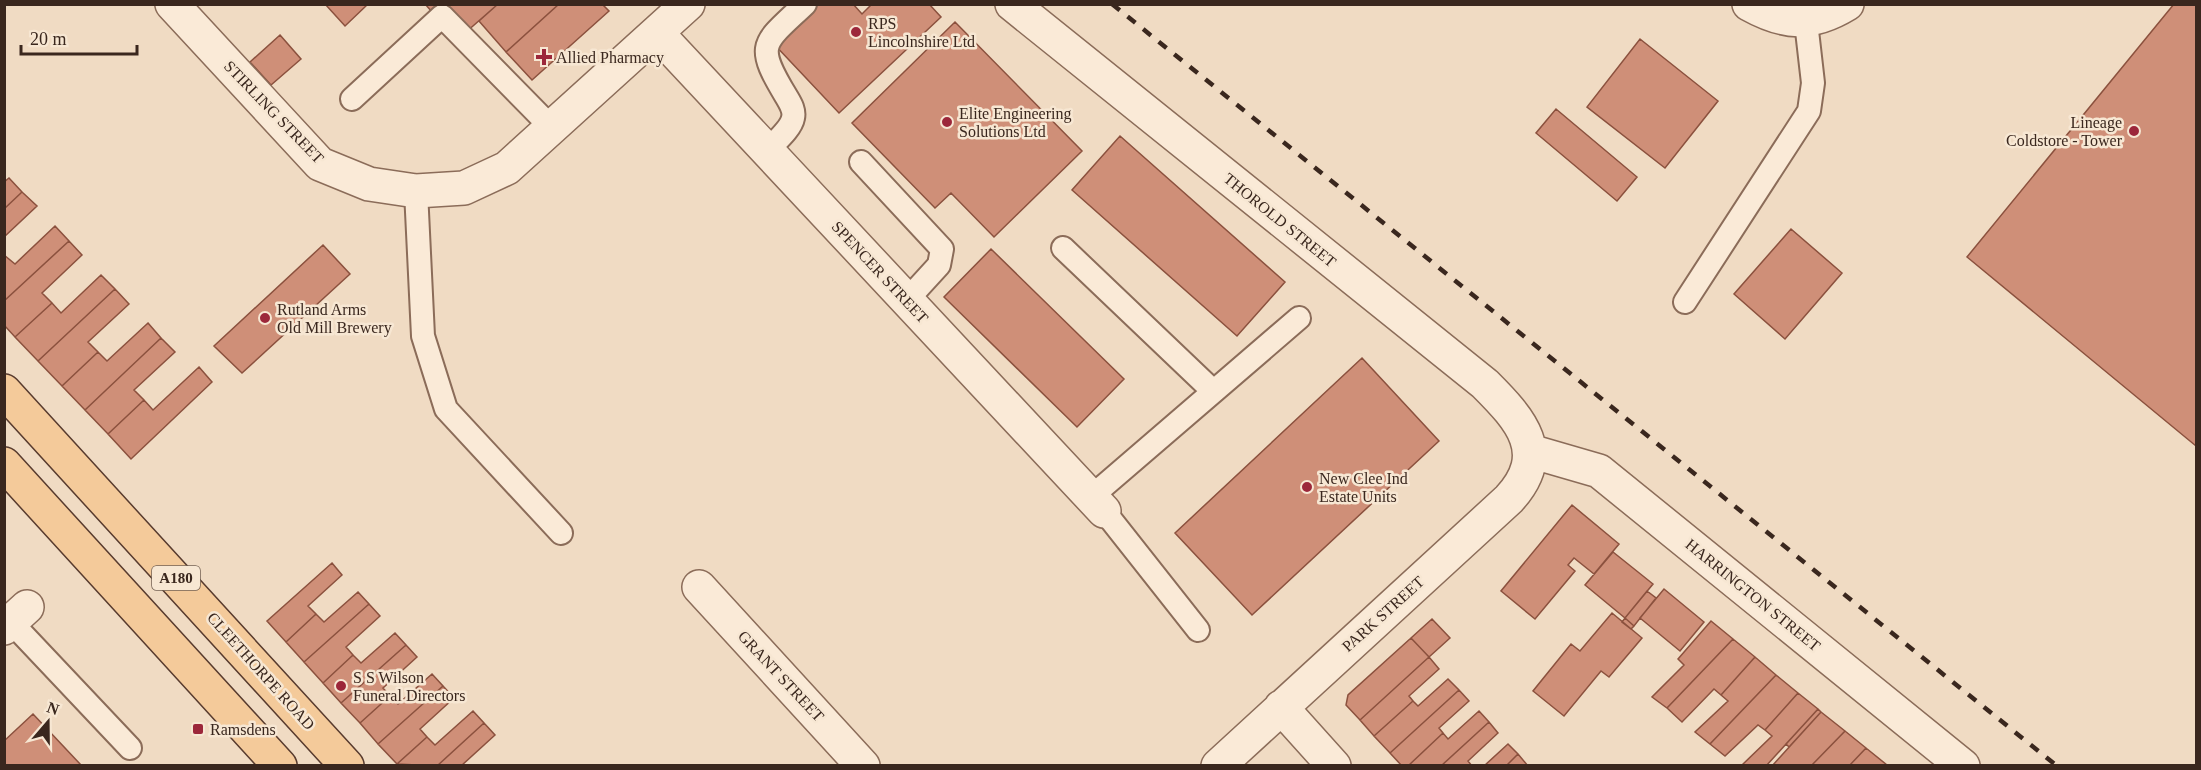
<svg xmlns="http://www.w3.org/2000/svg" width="2201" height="770" font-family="Georgia,serif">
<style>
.building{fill:#cf8f78;stroke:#8b513e;stroke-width:1.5}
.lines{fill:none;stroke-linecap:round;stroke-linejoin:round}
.service-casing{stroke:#8b6c59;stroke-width:26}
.minor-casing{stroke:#8b6c59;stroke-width:36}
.primary-casing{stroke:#583b2e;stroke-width:36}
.service{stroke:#faead7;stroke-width:22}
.minor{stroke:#faead7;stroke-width:33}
.primary{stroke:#f4ca9a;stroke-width:33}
.rail{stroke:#3a271e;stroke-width:4.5;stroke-dasharray:10 10;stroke-linecap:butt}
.poi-dot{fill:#9c273a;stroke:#f7e7d3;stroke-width:2}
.labels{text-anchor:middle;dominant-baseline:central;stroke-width:5;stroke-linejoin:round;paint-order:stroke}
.shield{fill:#f7e7d3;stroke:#736154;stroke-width:1.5}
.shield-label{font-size:15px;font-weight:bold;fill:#3a271e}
.poi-label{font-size:16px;fill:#3a271e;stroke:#f7e7d3;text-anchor:start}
.street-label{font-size:16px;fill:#3a271e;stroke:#f7e7d3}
</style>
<rect width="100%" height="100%" fill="#f0dbc3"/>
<path class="building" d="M325,4H368L345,26Z
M425,4H498L457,40Z
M498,4H559L506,52L479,21Z
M559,4H602L609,11L532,80L506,52Z
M815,4H853L862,14L872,4H929L941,17L839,113L773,43Z
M2174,4H2196V446L1967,257Z
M955,22L1082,151L994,237L951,193L935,208L852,123Z
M280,35L301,59L271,85L250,62Z
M1640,39L1718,101L1665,168L1587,107Z
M1556,109L1637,177L1617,201L1536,133Z
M1120,136L1285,282L1237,336L1072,190Z
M9,178L22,192L4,209V182Z
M22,192L37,206L4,237V209Z
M55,226L69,241L4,301V255L15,264Z
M1791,229L1842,273L1785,339L1734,294Z
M69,241L82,255L42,293L52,303L15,337L4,325V301Z
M323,245L350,274L242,373L214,346Z
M991,249L1124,379L1077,427L944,297Z
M101,275L115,289L38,361L15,337L52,303L61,313Z
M115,289L129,304L88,342L98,352L62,386L38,361Z
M148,323L161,338L85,410L62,386L98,352L107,361Z
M161,338L175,352L134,390L144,400L108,434L85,410Z
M1362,358L1439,441L1252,615L1175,533Z
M199,367L212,382L131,459L108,434L144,400L153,410Z
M1572,505L1619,544L1594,574L1574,558L1568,565L1575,571L1535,619L1501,591Z
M1613,552L1653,584L1625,618L1585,585Z
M332,563L342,575L308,606L316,614L286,642L267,621Z
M1664,589L1704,622L1680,651L1640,618Z
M1647,591L1656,598L1634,626L1625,618Z
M358,592L369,604L304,662L286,642L316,614L324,622Z
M369,604L380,616L346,647L353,655L323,683L304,662Z
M1612,613L1642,638L1609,677L1601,671L1564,716L1533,691L1571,644L1580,651Z
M1625,618L1634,626L1631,629L1622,622Z
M1432,619L1450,638L1429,657L1411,638Z
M1711,621L1733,639L1667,708L1652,697L1684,665L1678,659Z
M395,633L406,645L341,703L323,683L353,655L361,663Z
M1411,638L1429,657L1360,720L1346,705L1348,695Z
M1733,639L1755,657L1721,695L1714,689L1682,722L1667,708Z
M406,645L417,657L383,688L390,696L360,723L341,703Z
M1429,657L1439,669L1409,696L1413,701L1374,736L1360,720Z
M1755,657L1776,675L1710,744L1695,732L1728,701L1721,695Z
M432,674L443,686L378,744L360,723L390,696L398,704Z
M1776,675L1798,693L1765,730L1758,725L1725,756L1710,744Z
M1448,679L1459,690L1390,753L1374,736L1413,701L1418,706Z
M443,686L454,698L420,729L427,737L397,764L378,744Z
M1459,690L1469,701L1439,728L1443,733L1408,766H1402L1390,753Z
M1798,693L1818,709L1766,766H1741L1772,736L1765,730Z
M1818,709L1821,712L1789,747L1786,744Z
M473,711L484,723L437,766L397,764L427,737L435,745Z
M1479,711L1489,722L1441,766H1408L1443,733L1448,739Z
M1821,712L1845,731L1811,766H1772Z
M33,714L81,765L4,766V741Z
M1489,722L1498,733L1468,761L1472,766H1441Z
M484,723L495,735L461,766H437Z
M1845,731L1866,748L1849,766H1811Z
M1508,744L1518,754L1506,766H1484Z
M1866,748L1887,765L1849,766Z
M1518,754L1528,766H1506Z"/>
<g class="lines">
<g class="service-casing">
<path id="service" d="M352,99L442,16L552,128
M767,151C775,142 791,129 793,118C795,110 790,103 786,96C754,43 763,44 805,4
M861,162L942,249L939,265L907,300
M416,191L423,336L446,409L561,533
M1063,248L1213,391
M1685,302L1809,111L1813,83L1806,22
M1091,497L1299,318
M1104,511L1198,630
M11,622L130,748"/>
</g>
<g class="minor-casing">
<path id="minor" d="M172,4L320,164L369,184L416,191L464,188L507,168L688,4
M1012,4L1485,384C1521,420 1551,453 1509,499L1218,766
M1749,4C1785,24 1811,26 1847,4
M657,33L1104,511
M1530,451L1599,471L1963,766
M699,587L863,766
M4,628L27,607
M1281,707L1334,766"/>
</g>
<g class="primary-casing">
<path id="primary" d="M4,391L347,766
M4,464L280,766"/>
</g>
<use href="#service" class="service"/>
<use href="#minor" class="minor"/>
<use href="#primary" class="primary"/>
<path class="rail" d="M1112,4L2057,766"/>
</g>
<g class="poi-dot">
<circle cx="856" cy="32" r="6"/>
<path d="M541 48h6v6h6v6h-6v6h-6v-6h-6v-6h6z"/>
<circle cx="947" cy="122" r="6"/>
<circle cx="2134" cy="131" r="6"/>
<circle cx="265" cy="318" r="6"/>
<circle cx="1307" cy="487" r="6"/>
<circle cx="341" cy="686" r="6"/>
<rect x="192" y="723" width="12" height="12" rx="3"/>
</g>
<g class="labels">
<rect class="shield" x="152" y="566" width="48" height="24" rx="4.5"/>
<g class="shield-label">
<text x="176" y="578">A180</text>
</g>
<g class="poi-label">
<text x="868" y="23">RPS<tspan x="868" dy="18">Lincolnshire Ltd</tspan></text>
<text x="556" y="57">Allied Pharmacy</text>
<text x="959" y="113">Elite Engineering<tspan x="959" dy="18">Solutions Ltd</tspan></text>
<text x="2122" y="122" text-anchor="end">Lineage<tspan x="2122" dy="18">Coldstore - Tower</tspan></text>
<text x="277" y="309">Rutland Arms<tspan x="277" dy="18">Old Mill Brewery</tspan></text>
<text x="1319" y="478">New Clee Ind<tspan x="1319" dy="18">Estate Units</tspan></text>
<text x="353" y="677">S S Wilson<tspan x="353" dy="18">Funeral Directors</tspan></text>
<text x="210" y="729">Ramsdens</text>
</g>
<g class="street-label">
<text transform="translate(274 112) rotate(46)">STIRLING STREET</text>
<text transform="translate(1280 220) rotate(39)">THOROLD STREET</text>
<text transform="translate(880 272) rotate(47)">SPENCER STREET</text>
<text transform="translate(1753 595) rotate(39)">HARRINGTON STREET</text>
<text transform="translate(1383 614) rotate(-42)">PARK STREET</text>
<text transform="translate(261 671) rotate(48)">CLEETHORPE ROAD</text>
<text transform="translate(781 676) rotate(47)">GRANT STREET</text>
</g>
</g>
<rect width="2201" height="770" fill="none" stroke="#3a271e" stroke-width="12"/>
<g transform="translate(48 722) rotate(20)" stroke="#f7e7d3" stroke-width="4.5" paint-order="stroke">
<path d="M0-4.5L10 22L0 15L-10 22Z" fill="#3a271e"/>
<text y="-9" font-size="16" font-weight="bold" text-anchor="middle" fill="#3a271e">N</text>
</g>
<path d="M21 45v9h116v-9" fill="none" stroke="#3a271e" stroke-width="3"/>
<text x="30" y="45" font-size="18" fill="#3a271e" stroke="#f7e7d3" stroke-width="4.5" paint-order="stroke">20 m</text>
</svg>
